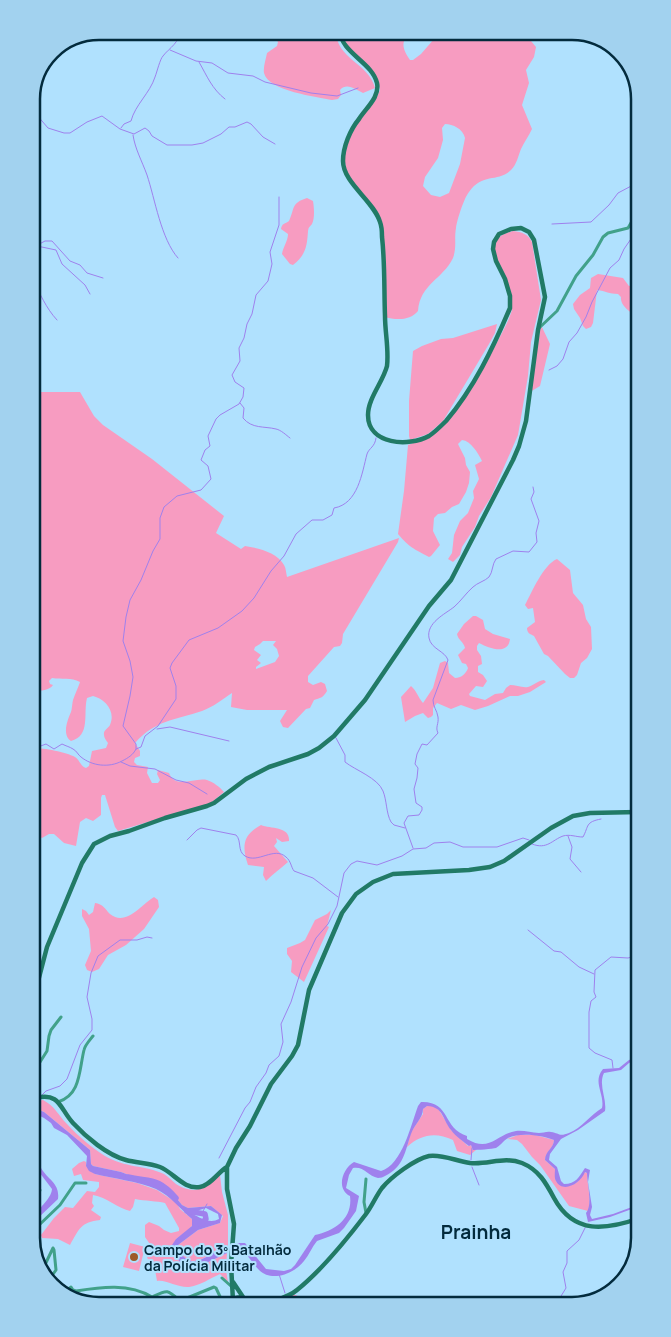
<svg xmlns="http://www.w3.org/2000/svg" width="671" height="1337" font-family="Manrope,sans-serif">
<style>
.green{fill:#f79cc1;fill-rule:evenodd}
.water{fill:#9f81ed;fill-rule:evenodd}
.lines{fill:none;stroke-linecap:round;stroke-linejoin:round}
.stream{stroke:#9f81ed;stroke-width:1}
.river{stroke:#9f81ed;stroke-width:5.5}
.street{stroke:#41a18a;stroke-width:3}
.secondary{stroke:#217a66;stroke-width:4.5}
.poi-dot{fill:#9d5a29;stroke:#b0e1fe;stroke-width:2}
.labels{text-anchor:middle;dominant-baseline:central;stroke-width:4;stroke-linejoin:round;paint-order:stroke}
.poi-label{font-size:14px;font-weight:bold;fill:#032b3d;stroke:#b0e1fe;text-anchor:start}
.district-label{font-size:19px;font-weight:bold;fill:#032b3d;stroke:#b0e1fe}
.rim{fill:none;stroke:#032b3d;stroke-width:2.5}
</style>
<rect width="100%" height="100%" fill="#b0e1fe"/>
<path class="green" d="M259,31H336C336,59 369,63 375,88L363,93C356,90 347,82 340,90L341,95L338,99L332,100C318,97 268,91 264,73C263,67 266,59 267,53L277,46L278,42L275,38H261L258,34Z
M341,31H415C400,39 401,47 410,60H413L421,54L441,31H479L484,37L531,41L536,47L534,57L526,70L529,83L522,105L532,129C529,136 524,142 521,149C518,156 517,164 511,170C497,183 483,172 469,192C464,198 457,220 456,228C454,239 457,247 453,258C443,279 420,284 418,311C410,321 396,320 384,317L381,231L377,217L347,174L344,157L349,138L361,118L375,101L380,90L379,85L377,79L348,50ZM445,124C453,124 463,129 465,138L460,164L449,193L440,197L431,195L423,186L425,177L438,158L443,140L442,128Z
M307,198L313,201C314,207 315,218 312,224C309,228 309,226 308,231C307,246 306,255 293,265L290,264L282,254C283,247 288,241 288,234L281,229C282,223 285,224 289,221C295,208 291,203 307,198Z
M513,231C522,232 528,234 532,242L541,300L531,342L528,376L518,435L491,497L479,516L475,527L462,547L460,555L453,562L448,559L452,553L454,535L460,521L468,513L474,498L473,491L479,479L475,465L482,461C478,453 471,441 462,440L458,444L465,458L466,465L470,472L469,483L466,492L459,504L452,507L445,513L438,514L434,518L433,531L440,545L431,556L429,557C414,549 409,547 398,534L404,491L408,445C421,440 432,436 441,427C456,413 510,326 512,309C514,284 469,241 513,231Z
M598,274L623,278L629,286L636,285V313L633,314C627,310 620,304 621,297L618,294C609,294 606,291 597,290L593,323L591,327L586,329L583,326L580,318L574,309L573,304L580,295L590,288L591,278Z
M497,324L495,333L489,344L443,421L428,434L410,440L409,436V401L413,351L422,346L441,339L453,338Z
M541,325L550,344L540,386L530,392Z
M33,392H80L94,416L103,425L152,459L224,516L216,533L241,549L245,546C258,548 277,552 284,565C286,568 286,573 287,577L399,538L398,542L343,634L342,643L340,646L334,647L308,676V682L313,685L321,682L325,684L327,691C323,698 320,698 314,700L310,708L306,709L288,728L283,727L280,721L287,710H247L231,707L232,693C223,699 213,707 202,711C176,720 155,720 135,743L140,751V756L135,758L134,762L137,765L148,767L147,773L152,783H158L160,780L157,774L158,770L169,773C176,790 194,777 207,780C213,782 220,787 224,792L211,803L118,831L115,827L105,795H102L101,798V815L93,821L86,818L80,822L76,846L64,843L54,834H49L42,838L34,833V748C44,748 66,752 75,757C80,760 80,766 86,768L89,766L92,751L106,748L108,743C106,740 104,738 104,735C103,730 108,729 110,725C116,711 105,699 93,696L87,698C83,713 91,736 71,741C62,735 67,721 71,712C72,709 72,704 73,700C75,694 78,688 80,682C71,677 62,680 52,678L49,681L50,684L53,685C49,691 41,690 34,692ZM263,641H276L273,645L277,649L279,656L275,662L256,669V667L261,663L257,660L261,655L254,650L255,647L260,644Z
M557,559L570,570L573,593L583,605L586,619L591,627L592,649L587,658L581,663L577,675L574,678H570L565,674L548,656L544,654L534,636C530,634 527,633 527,628L535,622L533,608L528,609L525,605C532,592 543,565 557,559Z
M473,616H476L483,620L485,629L493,634L510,639C508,656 489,648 479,643L477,646V650L481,656L482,664L478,666V672L483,675L487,681L483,687L476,686L469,694L470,696L485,700L495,694L503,693L506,688L510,685C516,685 522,688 528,687C534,685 537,681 544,680L546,682L530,692L518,696H510L488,706L475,710L461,705L451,709L437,703L433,708V715L431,717L428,718L423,713L415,716L405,722L401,697L411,686C416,690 418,697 423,703L433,688L440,663L445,661L448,663L449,673L455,678C461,678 466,674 468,668L466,664L462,663L458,655L465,648C464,642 458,640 457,634L464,624Z
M261,825C271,829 290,826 289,841L282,842L276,838L277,842L274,846L288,862C280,869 273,874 266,881L263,875L264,867L248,865C242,847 242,835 261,825Z
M154,897L158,900L159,907L144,929L126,945L108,955L99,969L92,972L87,970L85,965L91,951L89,929L82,916V909L86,911L89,915L93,912L95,903C103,904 105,909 110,914C126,927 142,904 154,897Z
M331,910L327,926L329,927L304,982L291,972L292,961L287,954V948L300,943L305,940L315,920L327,914Z
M43,1100C55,1106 58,1115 67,1124C78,1136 92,1148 105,1156C125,1168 145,1165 164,1174C169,1177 172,1181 176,1184C196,1196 205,1188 220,1175L222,1192L228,1215V1247C210,1249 193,1277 177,1248L178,1245L198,1230L220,1223L223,1216L211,1206L188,1208L182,1205L173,1194L149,1180L139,1179L121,1172L93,1166L91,1164L90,1150L44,1112L36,1109V1101Z
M427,1106H434L439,1110L451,1130L468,1146L471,1145L473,1150H476L470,1155L457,1151L453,1140C436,1132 421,1134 407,1147L411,1132L423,1114V1109Z
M518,1135H535L554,1140C554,1148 546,1151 545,1160L555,1169L556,1181C566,1191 580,1184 584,1172L587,1173C587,1184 592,1201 588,1211L569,1206L540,1165L532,1157L522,1144L517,1140L507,1139Z
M84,1161L86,1162V1166L95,1174L137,1183L157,1190L177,1203L180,1209L192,1219L193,1224L190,1229L176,1239V1257L179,1261L186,1264L200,1266L227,1253L226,1270L228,1282L220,1274C211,1278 199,1286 189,1287C178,1288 165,1279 157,1281L154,1264L147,1258L152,1247L145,1237V1225L149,1222L159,1226L164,1230L171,1233L179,1231V1228L165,1203C157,1201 145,1201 135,1199L133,1207L130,1211C117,1208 107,1197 93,1195L92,1203L94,1206L91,1210L101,1217L100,1220C81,1222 79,1229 70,1245L58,1239L42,1238L41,1235L54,1218L65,1207L73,1208L87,1191L95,1192L99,1187V1182L83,1180L81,1174L74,1176L72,1169L79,1163Z
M130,1243L145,1247L139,1271L123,1267Z
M293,1294L309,1301V1303L271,1304Z"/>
<path class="water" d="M639,1056V1058L629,1063L621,1070L604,1073C598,1085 607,1098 605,1111L578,1130L561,1139L550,1154L549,1160L557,1167L561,1181L564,1184C576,1184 579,1177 585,1168L590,1170L588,1182L592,1207L590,1215L592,1219L613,1214L640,1204V1206L610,1217L588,1222L586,1213C593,1205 587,1183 587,1173L585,1172C581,1183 563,1194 556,1181C554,1178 555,1172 555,1169L545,1160C545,1151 554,1148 554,1140C542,1135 520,1132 508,1138C503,1141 500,1146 496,1148C493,1149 476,1150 473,1150L471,1145L469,1146C463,1141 456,1137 451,1130C442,1119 444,1107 427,1106L423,1109C423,1118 414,1125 411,1134C405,1151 404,1167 385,1176C383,1177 381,1178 378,1178C368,1176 364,1166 353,1168L349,1175L346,1188L359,1196L356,1211L344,1228L339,1233L317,1241C312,1247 309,1255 304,1261C295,1273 272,1283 259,1270C254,1265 249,1257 244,1252L241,1250L234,1252V1245L239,1243H245L266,1269L284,1271L291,1269L295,1265L315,1235C335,1231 353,1218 350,1196C336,1189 342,1169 354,1162L381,1171C402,1165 411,1125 418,1106L421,1102C451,1101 442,1128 467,1136V1139C490,1153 496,1134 516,1131C524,1130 531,1133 539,1133C543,1133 547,1131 551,1132C559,1133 559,1137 569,1133C582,1128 590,1115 602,1108C605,1094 592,1082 603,1069L619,1068L629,1060Z
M36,1109L44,1112L90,1150L91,1164L93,1166L121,1172L139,1179L149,1180L173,1194L182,1205L188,1208L211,1206L222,1215L220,1223L198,1230L178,1245L177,1248C194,1277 210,1249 228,1247L227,1253L200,1266L186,1264L179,1261L173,1250L172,1245L176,1239L192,1226V1219C180,1209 171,1196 156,1189C137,1181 115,1179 95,1174L89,1171L86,1166L87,1156L67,1135L54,1128L51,1123L44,1118L36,1114ZM206,1208L218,1214L219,1219C210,1224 200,1218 193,1214V1212Z
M36,1148C37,1155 38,1162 41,1168C48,1180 60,1183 58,1199L36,1220C36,1207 51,1201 52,1189L36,1168Z"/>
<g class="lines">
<path class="stream" d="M170,50L196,61L212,63L228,73L253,76L265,82L311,93L337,96L358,88
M199,62C207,76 212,89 225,99
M31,111L36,114L48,128L64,133H70L87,122L102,116L120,129L134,134L145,128L149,131L152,136L167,145H192L203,143L221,134L229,127H235L247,122L251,124L263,137L275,144
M121,128L124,124L131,121C135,105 150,93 155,77C157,72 160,59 163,56C169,48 181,42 179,31
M133,135C135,149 142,161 147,175C155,199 161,239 178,258
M552,224L591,222L609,205L618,193L635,184
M37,246L56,250L62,264L85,285L90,294
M32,248L45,241H52L70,261L80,265L87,273L103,278
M32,280C41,294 45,307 57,320
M549,370L557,366L563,359L569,342L577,333L586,317L592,302L610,268L619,260L624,249L635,233
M240,403L244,408L243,418C252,429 264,426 276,429C281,430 286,435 290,438
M157,729L170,727L229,741
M336,738L345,755V762C355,770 378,778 383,791C387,801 386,813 391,822L394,825L405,828
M34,747H38L46,744L54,749L62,744C66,746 70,747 73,749C77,751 78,755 81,757C92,766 109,768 122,761C128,758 133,755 136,749L141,747L145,736L158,726L176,699V686L170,668L172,663L189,640L218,628L242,611L254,598L271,571L284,556L296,534L312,520H323L332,515L334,508C358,504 362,473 367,454C369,448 375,447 376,438
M136,749V744L123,726L130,696L133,677L130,661L123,641L126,617L130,600L141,580L153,551L160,539V518L164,507L177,496L201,490L211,479L208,466L201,460L205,450L210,446L208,436L216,419L220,415L239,404L243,397L244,388L235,382L232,375L240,361L239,348L244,338L247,324L252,314L256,295L268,281L272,264L270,252L279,225V197
M121,762L130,766L155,769L176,780L189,783L207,794
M568,836L572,847L570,859L581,872
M187,840L197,830L201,828L236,835C242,841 237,851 245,856C258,864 274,846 286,857C291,861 291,867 294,871L313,878L338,897
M532,844C547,850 552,840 563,836C570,834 576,837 583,837C589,826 585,822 601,819
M413,848L404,823L408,816L419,815L422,810V807L416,803L414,789L417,778L418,768L415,764L417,754L422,744L427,745L438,733C435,727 439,724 438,717C437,710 433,707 433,700L448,660C445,651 431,649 429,638C426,623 445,614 454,607C461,601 466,593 473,587C477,583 485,581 489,577C493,572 492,564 496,559L513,551L529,552L537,542L536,533L539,521L531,499L534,492L533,487
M528,930L554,951L561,952L579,967L594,974
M613,1068L612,1060L595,1053L589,1048V1012L591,1001L596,997L594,992L595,970L611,957L628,958L639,955
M42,1095L46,1091L60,1086L67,1079L80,1045L92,1030V1019L87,997L91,973L98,956L120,940H137L147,937L152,938
M36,1104L40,1100
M219,1158L245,1108L250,1102L256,1087L266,1073L269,1065L279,1056L283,1042L281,1024L291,1002L302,967L316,938L328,924L337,906L344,873L351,864L357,861L377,865L402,856L413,849L426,848L434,843L450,842L463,847H497L523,838L529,840
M471,1160L472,1148
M472,1167L479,1185
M202,1213L207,1204
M279,1274L285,1293
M558,1301L566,1288L563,1272L567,1263V1251L579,1240L585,1228
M284,1304L286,1299"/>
<path class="river" d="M128,1177C151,1182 158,1177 176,1198
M187,1211L205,1214L206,1219L200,1224"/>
<path class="street" d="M538,329L557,311L576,276L593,255L603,237L608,233L628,228L635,216
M35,1070L47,1051L49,1036L51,1030L61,1017
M58,1102C81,1095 79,1070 84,1050C85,1045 89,1041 93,1036
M36,1186L40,1190L37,1199H36
M366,1213L364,1202L366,1179
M37,1227L60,1205L75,1183H86
M42,1271L53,1248
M222,1278L232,1287
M49,1280L56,1270L54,1250L53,1248
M63,1294L71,1287L73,1290L76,1291C101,1287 129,1283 152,1297
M152,1297C167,1290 167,1289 179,1300
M152,1297L154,1305
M219,1304H232
M170,1305L214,1287L216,1288L223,1303"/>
<path class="secondary" d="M35,993L47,947L82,863L94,844L110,836L129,831L165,818L207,806L214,803L246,779L269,767L308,754L319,748L334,736L365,700L429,606L451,580L513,460L519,446L526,421L538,330L545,297L534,240L529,232L521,228L511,229L499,234L494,242L493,249L496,261L505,279L510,296V308C493,348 474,388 446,421C441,426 435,432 429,436C409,447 368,445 368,415C368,398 383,382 387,366C389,349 385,333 385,316C384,290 385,263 382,237C382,232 382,227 380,222C374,201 343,183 343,161C343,147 350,130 359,119C366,108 380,97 377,83C372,62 341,53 340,31
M36,1098C60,1092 60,1109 73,1123C86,1137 107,1155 126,1160C137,1163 149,1163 160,1167C173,1172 184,1190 200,1187C211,1185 218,1172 227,1167
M233,1282L243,1297
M246,1299L259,1304
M233,1301L231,1264L234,1224L227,1189V1167L236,1148L250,1126L271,1084L292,1056L298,1045L309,990L342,913L356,894L373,882L393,874L469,870L490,867L504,861L551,828L573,816L590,813L638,812
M233,1301L236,1298C242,1296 247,1298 248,1304
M266,1304C276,1300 289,1297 297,1290C322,1270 347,1239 366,1214C372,1206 376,1196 382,1188C391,1177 415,1159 429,1156C442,1154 456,1161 470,1163C488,1165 504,1156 522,1163C539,1170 546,1183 554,1198C574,1235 606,1230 640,1218"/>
</g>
<circle class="poi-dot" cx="134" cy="1257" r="5"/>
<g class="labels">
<g class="poi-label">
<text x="144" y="1249">Campo do 3º Batalhão<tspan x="144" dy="16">da Polícia Militar</tspan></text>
</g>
<g class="district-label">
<text x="476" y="1232">Prainha</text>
</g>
</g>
<path d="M0 0H671V1337H0ZM99 40H572A59 59 0 0 1 631 99V1238A59 59 0 0 1 572 1297H99A59 59 0 0 1 40 1238V99A59 59 0 0 1 99 40Z" fill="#a2d2ef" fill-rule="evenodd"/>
<path class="rim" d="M99 40H572A59 59 0 0 1 631 99V1238A59 59 0 0 1 572 1297H99A59 59 0 0 1 40 1238V99A59 59 0 0 1 99 40Z"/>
</svg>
